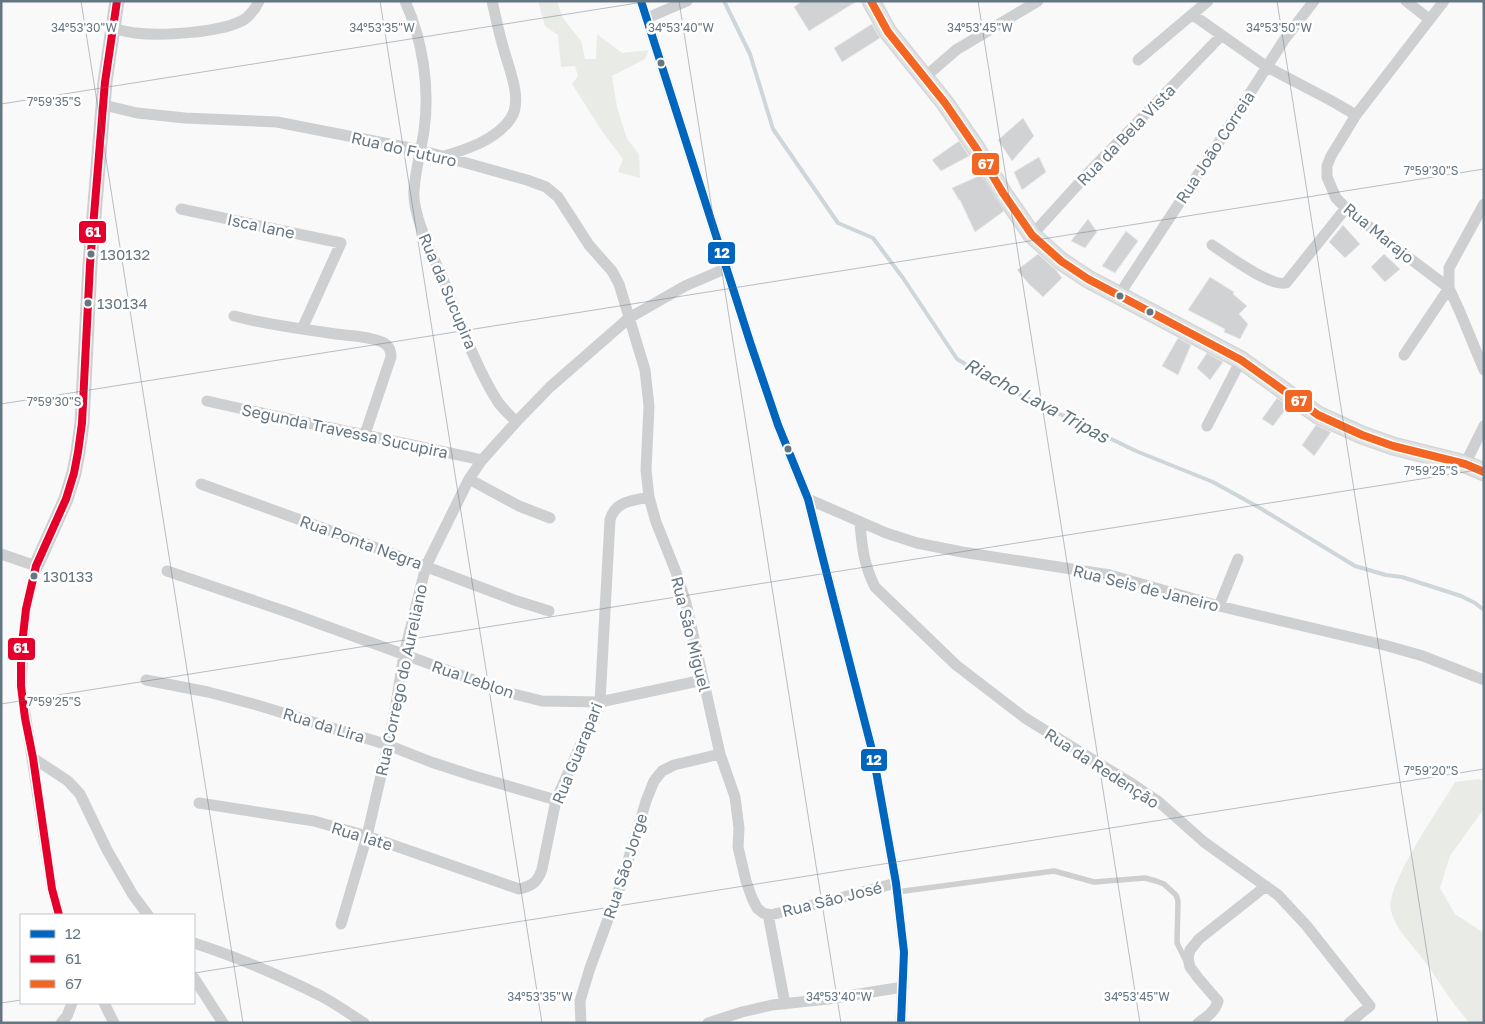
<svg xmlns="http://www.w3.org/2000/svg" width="1485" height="1024" font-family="'Golos Text',sans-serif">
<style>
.green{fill:#e8ebe6}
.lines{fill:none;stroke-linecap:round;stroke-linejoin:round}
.stream{stroke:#ced6d9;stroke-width:4}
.building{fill:#d0d2d3;stroke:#e8e8e8}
.secondary-casing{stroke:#d5d6d7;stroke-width:19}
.service{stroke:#cecfd0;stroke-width:5.5}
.minor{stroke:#cecfd0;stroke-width:11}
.tertiary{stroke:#cecfd0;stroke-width:15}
.secondary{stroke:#e1e2e2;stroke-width:16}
.bus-1-casing{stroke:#fff;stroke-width:11}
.bus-2-casing{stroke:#fff;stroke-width:11}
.bus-3-casing{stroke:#fff;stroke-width:11}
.bus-1{stroke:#0065bd;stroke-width:8}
.bus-2{stroke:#e4002b;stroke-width:8}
.bus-3{stroke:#f26522;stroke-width:8}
.ticks{fill:none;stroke:#657683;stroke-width:1;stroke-opacity:0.45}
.bus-dot{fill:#657683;stroke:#fff;stroke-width:2}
.labels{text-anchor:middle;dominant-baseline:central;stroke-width:5;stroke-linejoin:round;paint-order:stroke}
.bus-label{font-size:15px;fill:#657683;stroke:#fff;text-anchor:start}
.street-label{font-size:16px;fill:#657683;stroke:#fff}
.water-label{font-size:18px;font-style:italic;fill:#60757c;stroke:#fff}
.ticks-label{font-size:12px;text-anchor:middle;fill:#657683;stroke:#fff;stroke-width:5;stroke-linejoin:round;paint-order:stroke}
.line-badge{stroke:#fff;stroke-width:2}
.badge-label{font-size:14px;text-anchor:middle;font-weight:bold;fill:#fff}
</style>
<rect width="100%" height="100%" fill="#f9f9f9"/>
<path class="green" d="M538,1H557L563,18L581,41L585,59H596L597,34L622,53L649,50L645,59L612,76L617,107L627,139L639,154L640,178L618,172L623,159L602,131L572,84L578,76L575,66L561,67L558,35L545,26Z
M1480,779L1484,783L1483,810L1450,856L1440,888L1455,914L1484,933V1023H1470C1451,1003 1439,980 1422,958C1411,943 1396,930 1391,911C1385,884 1441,807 1455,782Z"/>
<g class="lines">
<path class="stream" d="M724,1L750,54L773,129L838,223L873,238L903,278L957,359L1004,387L1136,451L1213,482L1260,508L1355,566L1386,575L1402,577L1461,596L1475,603L1484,610"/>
</g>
<path class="building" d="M802,1H857L809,31L794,7Z
M872,24L880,38L842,62L834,48Z
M1023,118L1034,136L1012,161L998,140Z
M959,141L969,156L941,171L932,160Z
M1039,157L1046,172L1022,190L1014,172Z
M981,175L1004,211L975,232L960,200H959L952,188Z
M1088,219L1097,232L1085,248L1071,241Z
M1343,225L1360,244L1345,258L1329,242Z
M1126,231L1138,241L1115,273L1102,266Z
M1038,254L1056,270L1062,278L1043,297L1029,284L1017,270Z
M1384,254L1400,269L1385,282L1371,267Z
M1210,277L1234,292L1233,294L1247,306L1239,314L1248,324L1240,339L1224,332L1225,329L1188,310Z
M1178,338L1191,345L1178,375L1162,366Z
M1207,353L1223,362L1210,380L1197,368Z
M1277,398L1288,406L1273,426L1262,419Z
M1316,425L1331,432L1314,456L1302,445Z"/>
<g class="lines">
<g class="secondary-casing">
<path id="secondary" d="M871,1L888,32L945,103L976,148L1003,193L1032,235L1061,261L1088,279L1241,360L1318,415L1362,435L1393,446L1465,464L1484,472"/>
</g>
<path class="service" d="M897,892L1054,871L1094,882L1145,878L1156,881L1164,884L1176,895L1178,901L1177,943L1186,961"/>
<path class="minor" d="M405,1C423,41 430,88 424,131C421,151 415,171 414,191C412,216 435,260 445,284C460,322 476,368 498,402C503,409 510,415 516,422
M641,1L751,345L778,425L808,499L823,559L873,754L896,883L904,952L901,1023
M1406,1L1429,19
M1444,1L1356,115L1331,156L1327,166V177L1336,198L1346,208L1396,248L1449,288L1460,312L1484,370
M1193,15L1267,67L1330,100L1356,115
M647,18L687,1
M112,28C120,30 127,32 135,33C161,36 223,33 245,19C251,14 256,8 259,1
M1138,60L1208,1
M925,77L956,50L1038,1
M104,105L137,113L185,118L277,122L420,150L527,180L546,187L558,197L589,245L612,271L619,284L645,370L649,406L646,470L649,497L656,522L676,572L686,603L720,754L735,797L739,828L738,847L746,881L752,898L757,908L763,913L770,915L825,902L896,883
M441,157C465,150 497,140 511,118C523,100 509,69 504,50C499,34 496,18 492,1
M181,209L341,243L302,329
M1032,235L1092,169L1221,36
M1212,245C1227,255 1270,287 1286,283L1346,208
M1119,295L1212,153L1284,40L1314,1
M234,316C268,325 302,329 336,334C351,336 368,336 382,342C389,345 391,350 391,357L365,434
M1404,355L1449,288V268L1484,204
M207,401C299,422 391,440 482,460
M1207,426L1241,360
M1465,464L1484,426
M469,479L519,506L550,518
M201,484L353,539L514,600L549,611
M808,499L886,533L917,543L962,552L1110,575L1219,606L1384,645L1423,656L1484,680
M860,523C862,548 864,565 875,587L956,665L1025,718L1134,785L1159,802L1204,842L1278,895L1306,925L1370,1006L1349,1023
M1,554L36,566L26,609L24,628L21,686L52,889L59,915
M167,571L290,613L510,693L542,701L600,702L703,680
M1219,606L1238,559
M146,680L208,692L257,705L388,745L431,762L474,776L556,800
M33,758L68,781L80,794L107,850L133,895L148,915
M199,803L314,821L367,836L519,889C532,886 538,882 542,869L556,800L600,702L610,520C615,501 632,501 649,497
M768,914L785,1004
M341,924L367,836L388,745L396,704L404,654L426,566L469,479L482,460L516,422L550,387L629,318L685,286L727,268
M194,943C237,957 281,976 321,996C336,1004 350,1014 364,1023
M194,978L223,1023
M104,1003L114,1023
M61,1023L67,1016L72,1003
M581,1023L580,1001L590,968L621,884L646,801L654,781L662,771L674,765L720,754
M708,1023L742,1012L772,1005L828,999L903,987
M1198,1023C1207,1017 1215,1012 1218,1001L1199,979L1190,967L1188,958L1190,950L1199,939L1266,886"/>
<path class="tertiary" d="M36,566L66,499L74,473L78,452L82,423L90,264L105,82L117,1"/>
<use href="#secondary" class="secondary"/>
<g class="bus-1-casing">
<path id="bus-1" d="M641,1L751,345L778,425L808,499L823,559L873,754L896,883L904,952L901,1023"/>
</g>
<g class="bus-2-casing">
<path id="bus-2" d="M59,915L52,889L33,758L25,718L21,686V653L26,609L36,566L66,499L74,473L78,452L82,423L90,264L105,82L117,1"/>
</g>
<g class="bus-3-casing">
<path id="bus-3" d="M871,1L888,32L945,103L976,148L1003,193L1032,235L1061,261L1088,279L1241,360L1318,415L1362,435L1393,446L1465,464L1484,472"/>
</g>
<use href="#bus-1" class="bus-1"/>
<use href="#bus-2" class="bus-2"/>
<use href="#bus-3" class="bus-3"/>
</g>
<path class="ticks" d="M81,1L243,1023M380,1L542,1023M679,1L841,1023M978,1L1140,1023M1277,1L1438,1023M1,104L650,1M1,404L1484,169M1,704L1484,469M194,973L1484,769M1,1003L21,1000"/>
<g class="bus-dot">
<circle cx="661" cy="63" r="4.5"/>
<circle cx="91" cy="254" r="4.5"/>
<circle cx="1120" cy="296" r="4.5"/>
<circle cx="88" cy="303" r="4.5"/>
<circle cx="1150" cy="312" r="4.5"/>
<circle cx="788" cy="449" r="4.5"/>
<circle cx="34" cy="576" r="4.5"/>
</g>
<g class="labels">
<g class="bus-label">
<text x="100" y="254">130132</text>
<text x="97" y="303">130134</text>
<text x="43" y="576">130133</text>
</g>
<g class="street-label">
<text transform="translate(1126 135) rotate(-46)">Rua da Bela Vista</text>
<text transform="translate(1215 147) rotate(-57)">Rua João Correia</text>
<text transform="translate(404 149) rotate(13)">Rua do Futuro</text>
<text transform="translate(261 226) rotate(12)">Isca lane</text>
<text transform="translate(1379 233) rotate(39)">Rua Marajo</text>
<text transform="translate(448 291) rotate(67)">Rua da Sucupira</text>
<text transform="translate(345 431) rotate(12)">Segunda Travessa Sucupira</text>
<text transform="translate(361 542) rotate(20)">Rua Ponta Negra</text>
<text transform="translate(1146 588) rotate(14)">Rua Seis de Janeiro</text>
<text transform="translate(691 634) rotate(76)">Rua São Miguel</text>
<text transform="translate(473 679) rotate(19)">Rua Leblon</text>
<text transform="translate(401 680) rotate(-78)">Rua Corrego do Aureliano</text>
<text transform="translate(324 725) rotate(17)">Rua da Lira</text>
<text transform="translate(577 753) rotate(-68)">Rua Guarapari</text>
<text transform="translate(1102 768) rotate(33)">Rua da Redenção</text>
<text transform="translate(362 836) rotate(17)">Rua Iate</text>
<text transform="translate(625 866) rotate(-72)">Rua São Jorge</text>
<text transform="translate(832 899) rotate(-14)">Rua São José</text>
</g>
<g class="water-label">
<text transform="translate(1037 400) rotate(28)">Riacho Lava Tripas</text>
</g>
</g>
<g class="ticks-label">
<text x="84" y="32">34°53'30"W</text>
<text x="382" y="32">34°53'35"W</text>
<text x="681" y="32">34°53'40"W</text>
<text x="980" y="32">34°53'45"W</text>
<text x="1279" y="32">34°53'50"W</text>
<text x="54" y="106">7°59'35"S</text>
<text x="1431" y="175">7°59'30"S</text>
<text x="54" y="406">7°59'30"S</text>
<text x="1431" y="475">7°59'25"S</text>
<text x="54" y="706">7°59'25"S</text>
<text x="1431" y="775">7°59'20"S</text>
<text x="540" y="1001">34°53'35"W</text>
<text x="839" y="1001">34°53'40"W</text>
<text x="1137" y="1001">34°53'45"W</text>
</g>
<g class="line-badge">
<rect x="971" y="152" width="29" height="24" rx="5" fill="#f26522"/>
<rect x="78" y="220" width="29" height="24" rx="5" fill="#e4002b"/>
<rect x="707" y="241" width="29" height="24" rx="5" fill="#0065bd"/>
<rect x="1284" y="389" width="29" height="24" rx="5" fill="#f26522"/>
<rect x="7" y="637" width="29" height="24" rx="5" fill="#e4002b"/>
<rect x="860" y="748" width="28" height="24" rx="5" fill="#0065bd"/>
</g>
<g class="badge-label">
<text x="986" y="169">67</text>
<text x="93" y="237">61</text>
<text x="722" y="258">12</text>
<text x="1299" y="406">67</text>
<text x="21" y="653">61</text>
<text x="874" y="765">12</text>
</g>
<rect width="1485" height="1024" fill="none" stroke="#657683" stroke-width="5"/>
<rect x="20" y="914" width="175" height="90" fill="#ffffff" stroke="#c1c8cd"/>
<rect x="30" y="930" width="25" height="8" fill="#0065bd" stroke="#c1c8cd"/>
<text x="65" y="939" font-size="15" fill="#657683">12</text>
<rect x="30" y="955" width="25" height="8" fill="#e4002b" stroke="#c1c8cd"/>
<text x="65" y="964" font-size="15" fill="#657683">61</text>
<rect x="30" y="980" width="25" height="8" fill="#f26522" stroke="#c1c8cd"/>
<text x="65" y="989" font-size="15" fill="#657683">67</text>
</svg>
